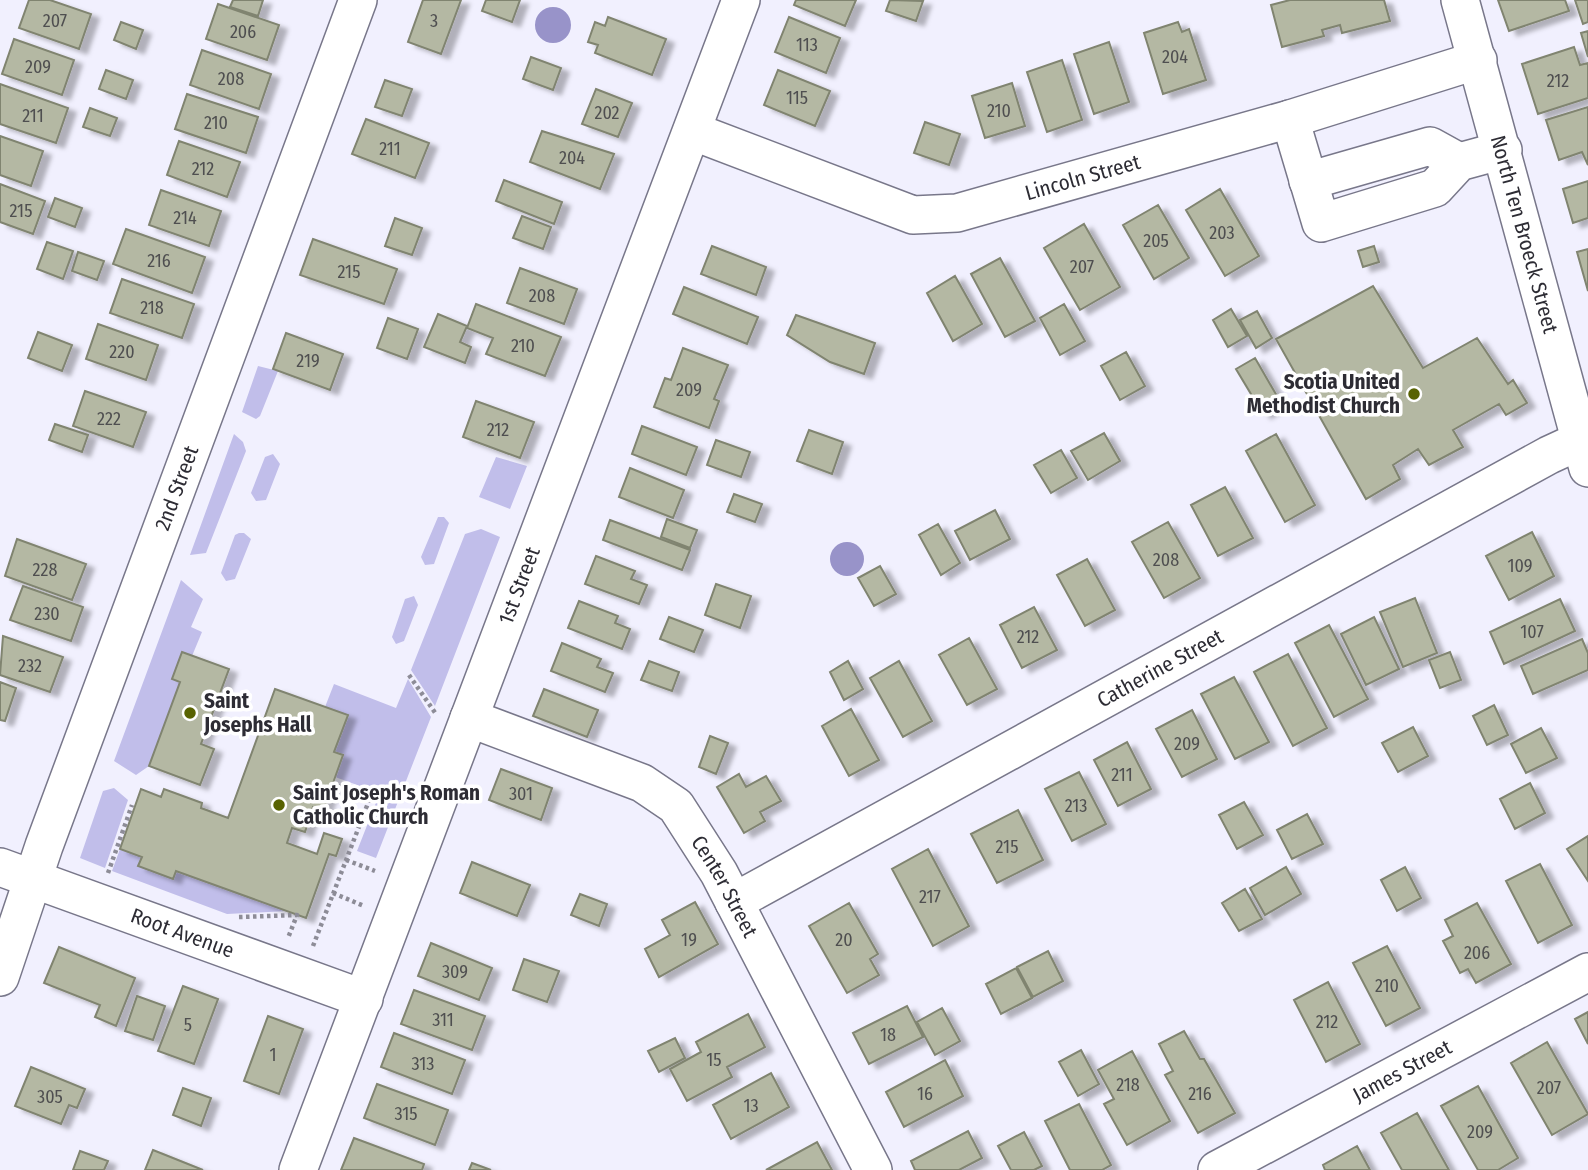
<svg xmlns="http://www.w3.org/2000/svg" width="1588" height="1170" font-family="'Fira Sans Condensed',sans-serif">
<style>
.green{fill:#c1beea}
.water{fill:#9893c9}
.building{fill:#b4b8a3;stroke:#808470;stroke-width:2;filter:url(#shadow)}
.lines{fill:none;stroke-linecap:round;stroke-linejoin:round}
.minor-casing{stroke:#78778a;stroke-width:40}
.path{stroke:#8d8c97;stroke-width:4.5;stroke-dasharray:3.5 3.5;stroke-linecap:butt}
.minor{stroke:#fff;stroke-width:37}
.poi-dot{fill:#586201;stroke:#fff;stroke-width:2.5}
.labels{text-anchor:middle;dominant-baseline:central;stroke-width:7;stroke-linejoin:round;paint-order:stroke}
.number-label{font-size:18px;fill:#4f4f50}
.street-label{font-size:21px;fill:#2d2c34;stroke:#fff}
.poi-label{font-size:21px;font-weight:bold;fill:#2d2c34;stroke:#fff;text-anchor:start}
</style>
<defs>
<filter id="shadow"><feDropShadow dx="8" dy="4.5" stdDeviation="2" flood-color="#0004"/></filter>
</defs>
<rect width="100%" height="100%" fill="#f1f0fe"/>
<path class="green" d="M258,366L278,371L260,416L256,419L242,412Z
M234,434L243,442L246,451L206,553L190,555Z
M273,454L280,464L266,500L256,501L251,493L265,457Z
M496,457L527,466L510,509L479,497Z
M438,517H444L449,523L434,564L425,565L421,557Z
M481,529L500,537L435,706L411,670L465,534Z
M239,533H244L251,539L235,579L226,581L221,573L235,535Z
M181,580L203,599L191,627L202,632L192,656L182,652L172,679L180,682L149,766L136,775L114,761Z
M414,596L418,605L404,641L396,644L392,637L405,599Z
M408,679L431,717L376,858L357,851L377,800L374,791L335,777L343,755L334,752L348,715L325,707L334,684L396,708Z
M114,788L128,800L105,868L80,858L103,791Z
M120,849L142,857L173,878L176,871L288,911L227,914L112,871Z"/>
<path class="water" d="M535 25a18 18 0 1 1 36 0a18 18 0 1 1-36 0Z
M830 559a17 17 0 1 1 34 0a17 17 0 1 1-34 0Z"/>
<path class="building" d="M29,0H50L91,14L79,49L19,28Z
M233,0H263L258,16L230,7Z
M423,0H461L441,54L408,42Z
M486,0H520L512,22L482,11Z
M796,0H856L845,26L794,5Z
M890,0L923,1L916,21L886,11Z
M1290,0H1384L1390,21L1342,33L1340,25L1322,30L1324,36L1282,47L1271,5Z
M1498,0H1565L1569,11L1509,31Z
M1575,0H1588V22L1583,24Z
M218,4L279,25L267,60L206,39Z
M608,17L666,39L652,75L595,53L598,45L588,42L595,22L605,26Z
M789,17L840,38L826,73L775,52Z
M121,22L143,30L136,49L114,40Z
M1178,22L1182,32L1189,29L1206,80L1163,94L1144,33Z
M1588,31V57L1581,33Z
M14,39L74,60L62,95L2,74Z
M1109,42L1129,102L1094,114L1074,54Z
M1574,47L1580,65L1588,63V98L1538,114L1522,64Z
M202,50L271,74L259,109L190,85Z
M531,57L561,68L553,90L523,79Z
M1062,60L1082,120L1047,132L1027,72Z
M106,70L133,80L126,99L99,89Z
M778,70L830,91L815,126L764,105Z
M385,80L412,89L402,116L375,107Z
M1012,83L1025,126L985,138L972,96Z
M0,84L68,108L56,143L0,124Z
M596,89L632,103L618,137L582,124Z
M187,94L258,117L246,153L175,129Z
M1588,107V165L1582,152L1559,160L1546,120Z
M90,108L117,118L110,136L83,127Z
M366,119L429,143L415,178L352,154Z
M925,122L960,134L949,165L914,153Z
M542,131L614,154L600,189L530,162Z
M0,136L43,151L31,186L0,175Z
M179,141L240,162L227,197L167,175Z
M504,180L562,202L554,224L496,201Z
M1588,181V218L1573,223L1563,189Z
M0,184L45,201L33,234L0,222Z
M1220,189L1259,256L1225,276L1186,210Z
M161,190L221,211L209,246L149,225Z
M55,198L82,208L75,227L48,217Z
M1158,205L1189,258L1154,279L1123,225Z
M522,216L551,227L543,249L513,238Z
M395,218L422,228L412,255L385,246Z
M1084,224L1120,287L1080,310L1044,248Z
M126,229L205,257L192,293L113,264Z
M313,239L397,269L384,304L300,275Z
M47,242L73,251L63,279L37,269Z
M712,246L766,267L756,295L701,274Z
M1374,246L1379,262L1363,267L1358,251Z
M1588,249V291L1577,252Z
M78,252L104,261L97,280L72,271Z
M1000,258L1035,321L1005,337L971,274Z
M520,268L577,289L564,324L507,303Z
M955,276L982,324L953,341L927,293Z
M122,279L194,304L182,338L110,313Z
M1373,286L1423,368L1477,338L1508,384L1513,380L1527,403L1506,415L1499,404L1453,430L1463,447L1429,465L1418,449L1393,465L1400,479L1366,499L1276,339Z
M684,287L758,317L747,344L673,314Z
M476,304L561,337L545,376L486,354L493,338L467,328Z
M1064,304L1085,341L1060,355L1040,318Z
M1231,309L1247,336L1228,347L1213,320Z
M1257,311L1272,338L1256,348L1240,320Z
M438,314L467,326L460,342L471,347L465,363L424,347Z
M796,315L875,343L864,374L830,362L787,335Z
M388,318L418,329L407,359L377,348Z
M98,324L158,345L146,380L86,359Z
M38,332L72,345L62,371L28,358Z
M286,333L343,354L330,390L273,369Z
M683,348L728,365L714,399L719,401L709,428L654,407L665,378L671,380Z
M1126,352L1145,386L1120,400L1101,366Z
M1255,358L1281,403L1263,414L1236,369Z
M85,391L146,412L133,447L73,426Z
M476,401L534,422L520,458L463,437Z
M55,424L88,435L82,452L49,440Z
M642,426L697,447L686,475L632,454Z
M809,430L843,442L832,474L797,461Z
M1104,433L1120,461L1088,480L1071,451Z
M1276,434L1315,505L1285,522L1246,451Z
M716,440L750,452L741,477L707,465Z
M1061,450L1077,478L1051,493L1034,465Z
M630,468L684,490L673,518L619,497Z
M1225,487L1253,538L1218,556L1191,505Z
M734,494L762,504L755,522L727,512Z
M995,510L1010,539L970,560L955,531Z
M667,519L697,530L690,548L661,537Z
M610,520L690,550L682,570L603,540Z
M1168,522L1200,578L1164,598L1132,542Z
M938,524L960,563L941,575L919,535Z
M1532,532L1554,576L1509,600L1486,556Z
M17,539L86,564L72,600L5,576Z
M596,556L635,571L631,579L647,585L639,604L585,584Z
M1087,559L1115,610L1085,626L1057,575Z
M880,566L896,594L874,606L858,578Z
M716,584L751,596L740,628L705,615Z
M23,586L83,607L71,641L10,620Z
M1415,598L1437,653L1403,667L1380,612Z
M1560,599L1575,631L1504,664L1490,632Z
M579,601L618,616L615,623L630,629L622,649L568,628Z
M1034,607L1057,650L1022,668L1000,625Z
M669,617L703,630L694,652L660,639Z
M1374,617L1399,669L1366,685L1341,634Z
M1329,625L1368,699L1334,717L1295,643Z
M3,636L63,657L50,692L0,675Z
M969,638L997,689L967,705L939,655Z
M1582,639L1588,653V670L1533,694L1521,666Z
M562,643L601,659L597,667L613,673L605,692L551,671Z
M182,652L229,669L201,744L214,749L200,785L149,766L180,682L172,679Z
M1450,652L1461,680L1440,688L1429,660Z
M1288,654L1327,728L1293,746L1254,672Z
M649,661L679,672L672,691L641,680Z
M848,661L863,689L844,700L830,672Z
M899,661L932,721L903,737L870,678Z
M1234,677L1269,742L1235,759L1201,694Z
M0,682L16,688L5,721L0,720Z
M275,689L348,715L334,752L343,755L323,811L313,807L305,832L292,828L287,843L317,854L324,833L342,839L336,856L329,854L306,918L176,871L173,879L138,866L142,857L120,849L141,789L161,797L164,789L202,803L201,808L228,818Z
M544,689L598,710L587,737L533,716Z
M1494,705L1508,735L1487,745L1473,716Z
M851,709L879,760L849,776L822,726Z
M1192,710L1217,759L1182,777L1156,729Z
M1413,727L1428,756L1398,772L1382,743Z
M1541,728L1557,758L1526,773L1511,744Z
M710,736L728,743L716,774L699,767Z
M1127,742L1151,789L1118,806L1094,760Z
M501,769L552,788L541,820L489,800Z
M1079,772L1106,824L1072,841L1045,789Z
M739,774L746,787L766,776L781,801L760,812L765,821L744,833L717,787Z
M1530,783L1545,813L1515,829L1500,799Z
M1244,802L1263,835L1237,849L1219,815Z
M1018,810L1043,860L997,883L971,834Z
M1307,814L1323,844L1292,859L1277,830Z
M1588,836V881L1567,849Z
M928,849L969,926L933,946L892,869Z
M472,862L530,885L517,916L460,893Z
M1540,864L1572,925L1538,943L1506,881Z
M1286,867L1301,894L1265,915L1250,888Z
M1405,867L1421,898L1397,911L1381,880Z
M1245,889L1262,919L1239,931L1222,903Z
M580,894L607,904L599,926L571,915Z
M695,902L718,944L659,977L645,949L670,935L662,920Z
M849,903L878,954L870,959L879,975L847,993L809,926Z
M1477,903L1511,964L1476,983L1468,969L1460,973L1443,941L1453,936L1445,920Z
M431,943L492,968L479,1000L418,976Z
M1387,946L1420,1008L1386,1026L1353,963Z
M59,947L135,978L116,1026L95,1017L100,1005L44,983Z
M1048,951L1063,981L1033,997L1017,967Z
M524,959L559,971L547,1002L513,990Z
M1016,968L1032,998L1001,1014L986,984Z
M1328,982L1360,1044L1326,1062L1294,1000Z
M183,986L218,999L194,1064L158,1051Z
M414,990L485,1016L472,1050L401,1024Z
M137,996L165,1006L153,1040L125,1031Z
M907,1006L923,1037L869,1064L853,1033Z
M942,1008L960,1041L935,1055L917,1022Z
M1588,1012V1044L1575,1019Z
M748,1014L765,1047L727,1067L732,1077L687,1101L670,1069L701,1052L696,1042Z
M268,1016L303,1029L279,1094L244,1081Z
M1184,1031L1200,1059H1204L1235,1113L1198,1133L1165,1075L1173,1071L1159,1044Z
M394,1033L465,1060L452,1094L381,1067Z
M675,1038L685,1058L659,1072L648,1051Z
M1547,1042L1588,1114L1552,1135L1511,1063Z
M1081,1050L1099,1084L1078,1096L1059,1062Z
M1132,1051L1170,1121L1127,1145L1104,1104L1114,1099L1098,1070Z
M945,1060L963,1096L904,1127L886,1092Z
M31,1067L85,1089L77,1108L69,1105L61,1124L15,1106Z
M771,1073L789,1107L731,1139L713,1105Z
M377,1084L448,1110L435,1145L364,1118Z
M1478,1086L1518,1158L1498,1170H1478L1441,1106Z
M183,1088L211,1098L201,1126L173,1115Z
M1079,1104L1111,1165L1102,1170H1070L1045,1121Z
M1417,1113L1449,1170H1402L1381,1133Z
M968,1131L982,1158L959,1170H915L911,1161Z
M1024,1132L1042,1166L1034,1170H1011L998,1146Z
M354,1138L424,1164L422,1170H341Z
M817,1142L832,1170H766Z
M1357,1146L1370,1170H1325L1323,1165Z
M153,1150L203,1170H145Z
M80,1151L108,1161L104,1170H73Z
M472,1163L491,1170H469Z"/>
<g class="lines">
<g class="minor-casing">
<g id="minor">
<path id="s1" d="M1460,0L1588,468"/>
<path d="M1290,119L1321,223L1435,188L1459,162L1503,150"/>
<path id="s2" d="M692,131L913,215L957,213L1290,119L1478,60"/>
<path d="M1308,181L1430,146L1459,162"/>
<path id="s3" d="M469,718L642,783L676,806L719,873L873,1170"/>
<path id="s4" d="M0,867L364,999"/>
<path id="s5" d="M734,902L1549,455L1588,437"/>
<path id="s6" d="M0,977L44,846L358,0"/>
<path id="s7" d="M298,1170L741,0"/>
<path id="s8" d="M1217,1170L1588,972"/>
</g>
</g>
<path class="path" d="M409,675L436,714
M346,860L375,871
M108,873L132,805
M333,893L364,906
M239,917L297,915L288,938
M313,946L370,798L333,784"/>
<use href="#minor" class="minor"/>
</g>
<g class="poi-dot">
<circle cx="1414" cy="394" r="7"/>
<circle cx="190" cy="713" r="7"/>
<circle cx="279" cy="805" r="7"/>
</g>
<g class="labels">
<g class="number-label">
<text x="55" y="21">207</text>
<text x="434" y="21">3</text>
<text x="243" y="32">206</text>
<text x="807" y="45">113</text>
<text x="1175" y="57">204</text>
<text x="38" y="67">209</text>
<text x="231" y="79">208</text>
<text x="1558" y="81">212</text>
<text x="797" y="98">115</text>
<text x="999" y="111">210</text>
<text x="607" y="113">202</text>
<text x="33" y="116">211</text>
<text x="216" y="123">210</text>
<text x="390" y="149">211</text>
<text x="572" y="158">204</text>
<text x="203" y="169">212</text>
<text x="21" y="211">215</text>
<text x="185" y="218">214</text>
<text x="1222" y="233">203</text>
<text x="1156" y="241">205</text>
<text x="159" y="261">216</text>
<text x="1082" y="267">207</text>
<text x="349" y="272">215</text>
<text x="542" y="296">208</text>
<text x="152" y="308">218</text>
<text x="523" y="346">210</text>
<text x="122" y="352">220</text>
<text x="308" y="361">219</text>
<text x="689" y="390">209</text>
<text x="109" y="419">222</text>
<text x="498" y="430">212</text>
<text x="1166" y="560">208</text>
<text x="1520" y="566">109</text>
<text x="45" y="570">228</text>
<text x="47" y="614">230</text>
<text x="1532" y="632">107</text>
<text x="1028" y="637">212</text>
<text x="30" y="666">232</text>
<text x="1187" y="744">209</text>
<text x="1122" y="775">211</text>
<text x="521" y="794">301</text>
<text x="1076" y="806">213</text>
<text x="1007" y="847">215</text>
<text x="930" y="897">217</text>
<text x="689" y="940">19</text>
<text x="844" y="940">20</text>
<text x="1477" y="953">206</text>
<text x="455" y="972">309</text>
<text x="1387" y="986">210</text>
<text x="443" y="1020">311</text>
<text x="1327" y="1022">212</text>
<text x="188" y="1025">5</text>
<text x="888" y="1035">18</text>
<text x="273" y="1055">1</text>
<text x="714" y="1060">15</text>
<text x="423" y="1064">313</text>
<text x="1128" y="1085">218</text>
<text x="1549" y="1088">207</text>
<text x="925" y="1094">16</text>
<text x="1200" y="1094">216</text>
<text x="50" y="1097">305</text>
<text x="751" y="1106">13</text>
<text x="406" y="1114">315</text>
<text x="1480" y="1132">209</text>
</g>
<g class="street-label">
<text stroke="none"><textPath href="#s2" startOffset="411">Lincoln Street</textPath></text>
<text stroke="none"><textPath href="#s1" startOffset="243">North Ten Broeck Street</textPath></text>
<text stroke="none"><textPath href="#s6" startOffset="520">2nd Street</textPath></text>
<text stroke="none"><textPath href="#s7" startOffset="625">1st Street</textPath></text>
<text stroke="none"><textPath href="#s5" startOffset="486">Catherine Street</textPath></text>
<text stroke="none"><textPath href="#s3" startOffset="320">Center Street</textPath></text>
<text stroke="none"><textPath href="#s4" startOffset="194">Root Avenue</textPath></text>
<text stroke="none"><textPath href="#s8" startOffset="210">James Street</textPath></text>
</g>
<g class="poi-label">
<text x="1400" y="382" text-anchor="end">Scotia United<tspan x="1400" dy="24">Methodist Church</tspan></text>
<text x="204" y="701">Saint<tspan x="204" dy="24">Josephs Hall</tspan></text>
<text x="293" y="793">Saint Joseph's Roman<tspan x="293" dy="24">Catholic Church</tspan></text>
</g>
</g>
</svg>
